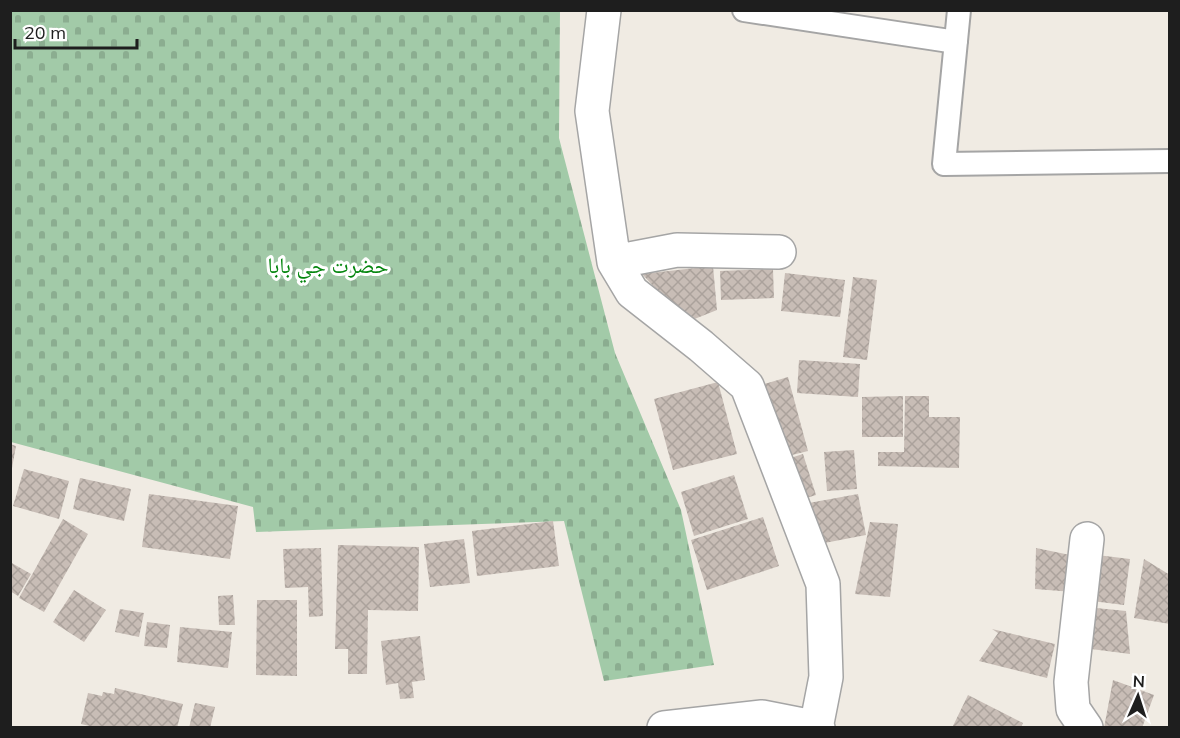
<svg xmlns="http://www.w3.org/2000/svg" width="1180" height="738" font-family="Mulish,'Noto Naskh Arabic',sans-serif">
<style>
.cemetery{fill:url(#cemetery-stones)}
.building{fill:url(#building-cross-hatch)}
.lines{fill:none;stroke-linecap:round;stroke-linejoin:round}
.lane-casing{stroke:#a5a5a5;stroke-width:26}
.street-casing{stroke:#a5a5a5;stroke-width:36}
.lane{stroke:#fff;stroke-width:22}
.street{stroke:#fff;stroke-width:33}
.labels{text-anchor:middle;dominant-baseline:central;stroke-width:6;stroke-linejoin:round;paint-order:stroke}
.park-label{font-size:22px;fill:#03850d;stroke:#fff}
</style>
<defs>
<pattern id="cemetery-stones" width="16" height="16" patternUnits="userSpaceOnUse" patternTransform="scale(1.5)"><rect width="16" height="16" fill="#a2caa8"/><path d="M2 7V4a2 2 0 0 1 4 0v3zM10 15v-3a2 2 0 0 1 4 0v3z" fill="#8bad90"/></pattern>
<pattern id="building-cross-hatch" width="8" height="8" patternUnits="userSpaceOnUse" patternTransform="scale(1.5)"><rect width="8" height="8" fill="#c8bdb6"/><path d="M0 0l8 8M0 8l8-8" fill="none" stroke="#aba29c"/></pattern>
</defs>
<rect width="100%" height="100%" fill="#f0ebe3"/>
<path class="cemetery" d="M10,11H560L559,138L615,353L681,510L714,665L604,681L564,521L256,532L253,507L11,442Z"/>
<path class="building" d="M713,266L717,310L687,322L642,274Z
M773,269L774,298L721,300L720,271Z
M785,273L845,280L840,317L781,311Z
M853,277L877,280L867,360L843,357Z
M799,360L860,364L858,397L797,393Z
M788,377L808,451L780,458L761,385Z
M718,382L737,454L673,470L654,399Z
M903,396V437H862V397Z
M905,396H929V417H960L959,468L878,466V452H904Z
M10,444L16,446L12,468L10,467Z
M854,450L857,489L827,491L824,452Z
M803,454L816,495L797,501L784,460Z
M24,469L69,481L59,519L13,506Z
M734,475L748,519L694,536L681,492Z
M80,478L131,489L124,521L73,509Z
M149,494L238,506L230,559L142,547Z
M858,494L866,535L809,546L798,505Z
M763,517L779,566L707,590L691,540Z
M63,519L88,534L44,612L19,598Z
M553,521L559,566L477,576L472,531Z
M870,522L898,524L890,597L855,594Z
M464,539L470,583L430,587L424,544Z
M338,545L419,547L418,611L368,610L367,674H348V649H335Z
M321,548L323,616L309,617L308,587L285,588L283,549Z
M1036,548L1075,556L1073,592L1035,589Z
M1097,555L1130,559L1124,605L1092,601Z
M1144,559L1170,575V624L1134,618Z
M10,562L31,574L18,596L10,591Z
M74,590L106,610L84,642L53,622Z
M233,595L235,625H219L218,596Z
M257,600H297V676L256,675Z
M1096,608L1126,611L1130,654L1091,649Z
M120,609L144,613L139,637L115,632Z
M147,622L170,625L167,648L144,646Z
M180,627L232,632L228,668L177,662Z
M992,629L1055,644L1047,678L979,661L998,633Z
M420,636L425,680L412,682L414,698L400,699L398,683L386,685L381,641Z
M1113,680L1154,695L1142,728H1104Z
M115,688L183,704L177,728H98L81,724L88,693L102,696L103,692L114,694Z
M968,695L1023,723L1021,728H952Z
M195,703L215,707L210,728H189Z"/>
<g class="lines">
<g class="lane-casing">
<path id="lane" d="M744,10L956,42
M959,10L944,164L1170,161"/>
</g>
<g class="street-casing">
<path id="street" d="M604,10L592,111L614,262L632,292L701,346L747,386L823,584L826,677L816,728
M614,262L677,250L779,252
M664,728L762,717L818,728
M1086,728L1073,709L1071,682L1087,539"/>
</g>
<use href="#lane" class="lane"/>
<use href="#street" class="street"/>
</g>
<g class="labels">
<g class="park-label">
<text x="328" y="265">حضرت جي بابا</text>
</g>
</g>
<rect width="1180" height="738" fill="none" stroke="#1e1e1e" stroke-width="24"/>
<g transform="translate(1138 696) rotate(3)" stroke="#ffffff" stroke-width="4.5" paint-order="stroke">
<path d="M0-4.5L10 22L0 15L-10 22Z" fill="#1e1e1e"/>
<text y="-9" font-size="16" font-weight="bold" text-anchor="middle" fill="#1e1e1e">N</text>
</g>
<path d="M15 39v9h122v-9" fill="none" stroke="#1e1e1e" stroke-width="3"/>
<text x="24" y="39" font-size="18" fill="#1e1e1e" stroke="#ffffff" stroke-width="4.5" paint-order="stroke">20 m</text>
</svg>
